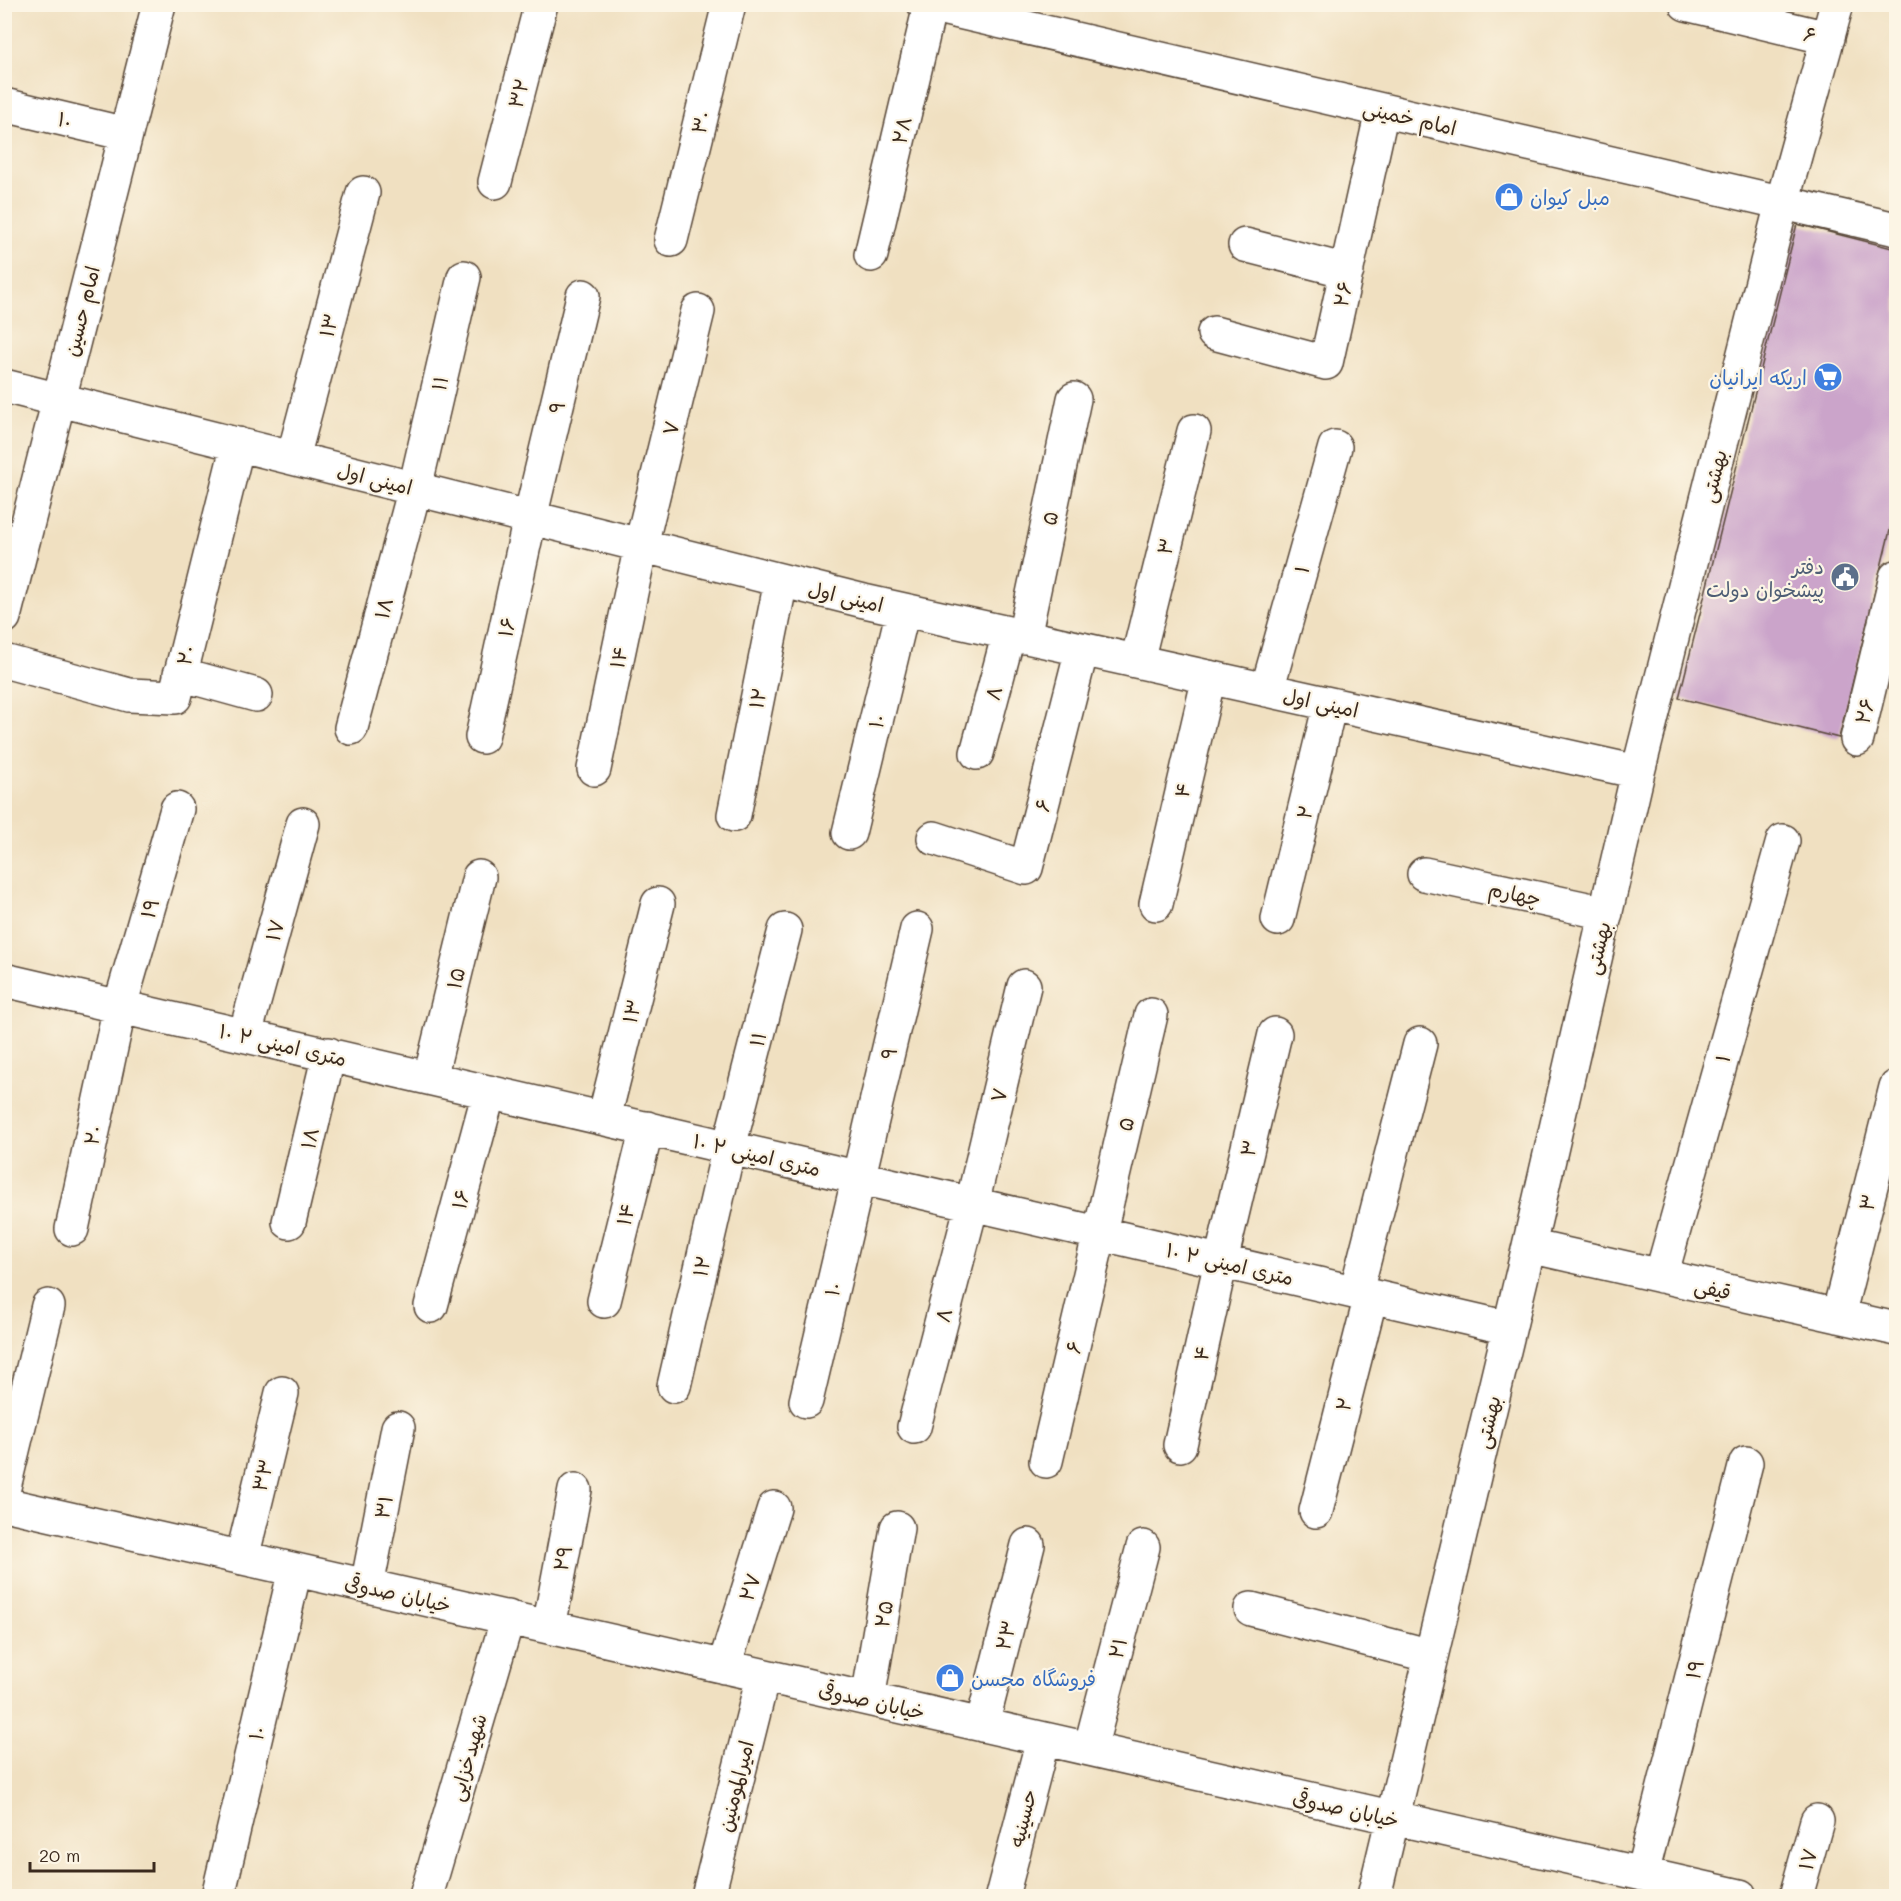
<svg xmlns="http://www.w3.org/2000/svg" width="1901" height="1901" font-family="Mali,'Playpen Sans Arabic',sans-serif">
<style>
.building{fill:#cba4ca}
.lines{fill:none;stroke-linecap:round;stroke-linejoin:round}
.minor-casing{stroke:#564536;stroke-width:36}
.major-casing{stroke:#564536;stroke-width:36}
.minor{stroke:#fff;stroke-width:33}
.major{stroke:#fff;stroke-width:33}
.labels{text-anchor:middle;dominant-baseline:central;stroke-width:4.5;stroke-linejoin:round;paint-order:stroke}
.street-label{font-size:20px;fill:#3b2a1e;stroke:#fcf5e5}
.shop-label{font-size:20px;fill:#366cbe;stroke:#fcf5e5;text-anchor:start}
.service-label{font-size:20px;fill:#4e5e75;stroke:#fcf5e5;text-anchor:end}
</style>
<rect width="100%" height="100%" fill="#fcf5e5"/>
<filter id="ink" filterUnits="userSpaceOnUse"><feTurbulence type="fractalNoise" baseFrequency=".0167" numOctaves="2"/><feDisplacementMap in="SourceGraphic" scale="12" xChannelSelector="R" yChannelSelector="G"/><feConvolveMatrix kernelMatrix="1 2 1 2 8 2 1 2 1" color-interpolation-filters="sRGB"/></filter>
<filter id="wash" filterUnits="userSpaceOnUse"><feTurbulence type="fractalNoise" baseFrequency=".008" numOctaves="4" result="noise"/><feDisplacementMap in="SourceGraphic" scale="24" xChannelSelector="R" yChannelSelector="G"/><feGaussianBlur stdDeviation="1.35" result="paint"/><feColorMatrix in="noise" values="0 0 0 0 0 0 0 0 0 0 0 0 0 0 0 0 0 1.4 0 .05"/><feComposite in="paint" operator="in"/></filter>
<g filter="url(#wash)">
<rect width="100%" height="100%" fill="#f0e0c1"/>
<g id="blocks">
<path class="building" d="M1797,224L1896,249V506L1839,738L1679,698Z"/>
</g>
</g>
<g filter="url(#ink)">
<use href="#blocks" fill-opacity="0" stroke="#564536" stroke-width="1.5"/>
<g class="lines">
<g class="minor-casing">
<path id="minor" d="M1686,4L1828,38
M4,105L126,134
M495,182L541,4
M671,240L729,4
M1245,245L1347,271
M871,255L930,6
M1214,333L1326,363L1382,111
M4,386L864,601L1638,772
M293,458L363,193
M4,617L159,4
M1024,637L1074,399
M4,661L129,695L175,697L238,444
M1137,661L1194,431
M180,674L256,695
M1267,690L1335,447
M351,728L415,488L464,277
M482,737L530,518L583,296
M1857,739L1896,577
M977,753L1009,633
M594,769L641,545L698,311
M734,815L781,581
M849,833L903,610
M934,838L1026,868L1082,649
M1424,874L1606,913
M1156,904L1209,677
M1278,919L1330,704
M4,980L1509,1328
M245,1035L303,824
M430,1078L479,877
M604,1118L658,904
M289,1222L329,1054
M72,1229L120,1006L177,809
M1529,1246L1896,1329
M1661,1276L1783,841
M1356,1292L1420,1044
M604,1301L647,1128
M431,1306L489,1092
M1838,1316L1896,1087
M674,1386L729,1147L785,930
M806,1401L917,929
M914,1427L972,1204L1024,986
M1180,1445L1221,1261L1275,1034
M1046,1461L1151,1015
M4,1487L48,1306
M4,1504L1740,1896
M1316,1511L1371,1296
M242,1558L282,1393
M367,1586L398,1428
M1251,1609L1431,1656
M549,1627L575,1490
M724,1667L774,1508
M868,1699L897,1528
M982,1725L1028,1545
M1090,1749L1143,1547
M1642,1874L1746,1463
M218,1896L295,1570
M426,1896L508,1617
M708,1896L763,1676
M1002,1896L1043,1739
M1374,1896L1529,1246L1638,772L1782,203L1837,4
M1796,1896L1817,1821"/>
</g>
<g class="major-casing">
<path id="major" d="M924,4L1896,229"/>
</g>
<use href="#minor" class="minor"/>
<use href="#major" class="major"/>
</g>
</g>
<defs>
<g id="shop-disc" transform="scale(1.5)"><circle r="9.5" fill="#3f7fe0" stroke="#fcf5e5"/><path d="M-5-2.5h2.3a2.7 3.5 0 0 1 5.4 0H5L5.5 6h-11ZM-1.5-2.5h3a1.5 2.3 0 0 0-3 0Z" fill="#fff"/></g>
<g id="supermarket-disc" transform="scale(1.5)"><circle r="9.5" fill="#3f7fe0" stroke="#fcf5e5"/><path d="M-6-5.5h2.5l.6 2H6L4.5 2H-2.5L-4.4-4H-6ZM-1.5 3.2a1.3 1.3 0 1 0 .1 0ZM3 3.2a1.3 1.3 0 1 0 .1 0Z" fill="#fff"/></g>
<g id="civic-disc" transform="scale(1.5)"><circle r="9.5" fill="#5c6f8a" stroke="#fcf5e5"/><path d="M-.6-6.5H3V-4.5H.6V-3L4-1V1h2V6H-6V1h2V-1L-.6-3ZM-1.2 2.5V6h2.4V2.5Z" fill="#fff"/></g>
</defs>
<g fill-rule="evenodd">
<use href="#shop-disc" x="1509" y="197"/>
<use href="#supermarket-disc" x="1828" y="377"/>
<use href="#civic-disc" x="1845" y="577"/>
<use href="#shop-disc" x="950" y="1678"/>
</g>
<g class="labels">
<g class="street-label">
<text transform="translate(1810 34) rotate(14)">۶</text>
<text transform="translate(518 93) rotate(-75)">۳۲</text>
<text transform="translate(1410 117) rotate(13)">امام خمینی</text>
<text transform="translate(65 119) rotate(13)">۱۰</text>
<text transform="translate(700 122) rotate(-76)">۳۰</text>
<text transform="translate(901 130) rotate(-77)">۲۸</text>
<text transform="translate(1342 294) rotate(-78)">۲۶</text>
<text transform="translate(81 311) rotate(-76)">امام حسین</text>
<text transform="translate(328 325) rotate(-75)">۱۳</text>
<text transform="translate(439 383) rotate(-77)">۱۱</text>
<text transform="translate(556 407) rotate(-77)">۹</text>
<text transform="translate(670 428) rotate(-77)">۷</text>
<text transform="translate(1713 476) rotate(-76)">بهشتی</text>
<text transform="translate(375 478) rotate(14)">امینی اول</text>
<text transform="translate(1049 518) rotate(-78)">۵</text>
<text transform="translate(1165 546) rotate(-76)">۳</text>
<text transform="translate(1301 569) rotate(-74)">۱</text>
<text transform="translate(846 596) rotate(13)">امینی اول</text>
<text transform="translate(383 608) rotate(-75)">۱۸</text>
<text transform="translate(506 627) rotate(-78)">۱۶</text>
<text transform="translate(185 655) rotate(-76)">۲۰</text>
<text transform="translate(618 657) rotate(-78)">۱۴</text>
<text transform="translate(993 693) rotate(-75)">۸</text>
<text transform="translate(757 698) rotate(-79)">۱۲</text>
<text transform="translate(1321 702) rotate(12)">امینی اول</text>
<text transform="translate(1864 711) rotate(-76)">۲۶</text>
<text transform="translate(876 721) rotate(-77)">۱۰</text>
<text transform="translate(1182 790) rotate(-77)">۴</text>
<text transform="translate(1042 805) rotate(-75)">۶</text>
<text transform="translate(1304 812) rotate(-76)">۲</text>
<text transform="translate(1515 893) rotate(12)">چهارم</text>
<text transform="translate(149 908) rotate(-74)">۱۹</text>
<text transform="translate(274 930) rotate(-75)">۱۷</text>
<text transform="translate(1597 948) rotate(-77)">بهشتی</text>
<text transform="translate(455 978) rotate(-76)">۱۵</text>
<text transform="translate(631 1011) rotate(-76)">۱۳</text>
<text transform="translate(757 1039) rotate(-76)">۱۱</text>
<text transform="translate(283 1044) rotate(13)">۱۰ متری امینی ۲</text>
<text transform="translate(888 1053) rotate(-77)">۹</text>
<text transform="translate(1722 1058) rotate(-74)">۱</text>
<text transform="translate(998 1095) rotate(-77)">۷</text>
<text transform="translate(1125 1124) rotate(-77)">۵</text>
<text transform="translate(92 1135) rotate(-78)">۲۰</text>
<text transform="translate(309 1138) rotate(-77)">۱۸</text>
<text transform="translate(1248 1148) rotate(-77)">۳</text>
<text transform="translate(757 1154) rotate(13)">۱۰ متری امینی ۲</text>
<text transform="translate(460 1199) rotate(-75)">۱۶</text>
<text transform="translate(1867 1202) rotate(-76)">۳</text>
<text transform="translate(625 1214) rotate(-76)">۱۴</text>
<text transform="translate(1230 1263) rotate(13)">۱۰ متری امینی ۲</text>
<text transform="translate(701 1266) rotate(-77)">۱۲</text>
<text transform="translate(1713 1288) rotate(13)">قیفی</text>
<text transform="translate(832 1289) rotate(-77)">۱۰</text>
<text transform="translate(943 1315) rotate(-75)">۸</text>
<text transform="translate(1073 1347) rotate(-77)">۶</text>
<text transform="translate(1201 1353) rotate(-78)">۴</text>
<text transform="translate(1343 1404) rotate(-76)">۲</text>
<text transform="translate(1487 1422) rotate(-77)">بهشتی</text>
<text transform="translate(262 1475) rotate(-76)">۳۳</text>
<text transform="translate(383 1507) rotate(-79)">۳۱</text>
<text transform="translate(562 1558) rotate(-79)">۲۹</text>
<text transform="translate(749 1587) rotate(-72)">۲۷</text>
<text transform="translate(398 1593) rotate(13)">خیابان صدوقی</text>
<text transform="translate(883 1614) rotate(-80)">۲۵</text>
<text transform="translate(1005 1635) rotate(-76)">۲۳</text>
<text transform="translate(1117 1648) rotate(-75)">۲۱</text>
<text transform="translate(1694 1669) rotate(-76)">۱۹</text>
<text transform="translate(872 1700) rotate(13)">خیابان صدوقی</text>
<text transform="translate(256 1733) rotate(-77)">۱۰</text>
<text transform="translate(467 1757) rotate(-74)">شهیدخزایی</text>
<text transform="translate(735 1786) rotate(-76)">امیرالمومنین</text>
<text transform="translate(1346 1808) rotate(13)">خیابان صدوقی</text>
<text transform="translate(1022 1818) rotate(-76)">حسینیه</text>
<text transform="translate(1807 1859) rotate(-75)">۱۷</text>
</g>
<g class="shop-label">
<text x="1530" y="197">مبل کیوان</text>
<text x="1807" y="377" text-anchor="end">اریکه ایرانیان</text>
<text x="971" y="1678">فروشگاه محسن</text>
</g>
<g class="service-label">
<text x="1824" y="566">دفتر<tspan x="1824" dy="23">پیشخوان دولت</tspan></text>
</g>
</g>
<rect width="1901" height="1901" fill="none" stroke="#fcf5e5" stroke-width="24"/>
<path d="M30 1862v9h124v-9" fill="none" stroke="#3b2a1e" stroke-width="3"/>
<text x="39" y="1862" font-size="18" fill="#3b2a1e" stroke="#fcf5e5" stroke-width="4.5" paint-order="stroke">20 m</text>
</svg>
